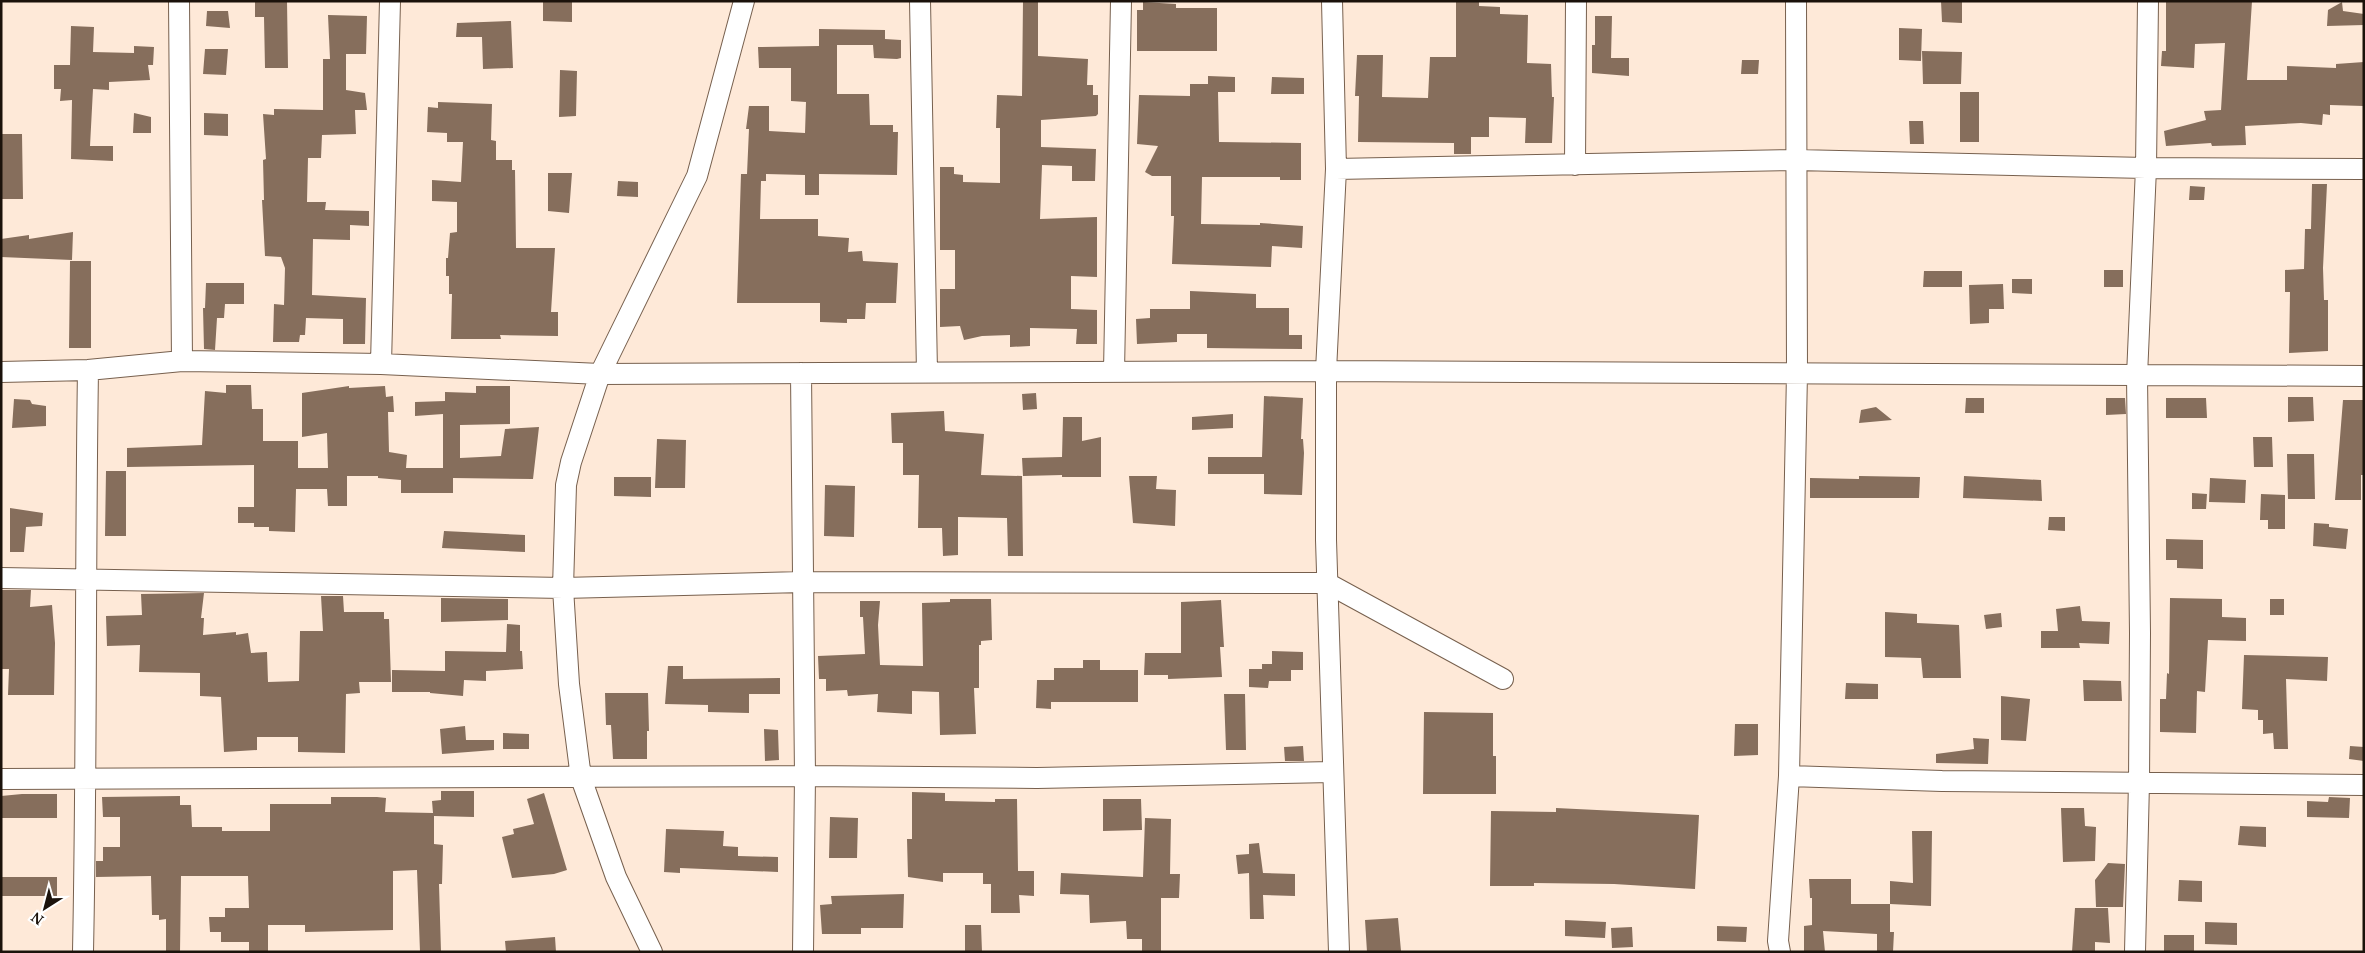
<svg xmlns="http://www.w3.org/2000/svg" width="2365" height="953" font-family="'Noto Serif',serif">
<style>
.building{fill:#866e5c}
.lines{fill:none;stroke-linecap:round;stroke-linejoin:round}
.minor-casing{stroke:#77604e;stroke-width:22}
.minor{stroke:#fff;stroke-width:20}
</style>
<rect width="100%" height="100%" fill="#fee9d8"/>
<path class="building" d="M255,1H287L288,68H265L264,17H255Z
M543,1H572V22L543,21Z
M1023,1H1038V56L1088,59L1087,85H1093V95H1098V114L1096,116L1041,120V147L1096,149L1095,181H1072V166L1042,165L1040,219L1097,217V277L1071,276V309L1097,310V344H1076L1077,329L1030,328V346L1010,347V335L982,336L964,340L960,326L940,327V289H955V250H940V167H954V174L963,175V182L1000,183V128H996L997,95L1022,96Z
M1456,1H1479V6L1500,7V14L1528,15L1527,63L1551,64L1552,97H1554L1552,143H1525L1526,118L1489,117V137H1471V154H1454V143L1358,142L1359,96H1355L1357,55H1383L1382,97L1428,98L1430,57H1456Z
M1941,1H1962V23L1942,22Z
M2166,1H2252L2247,80H2287V66L2336,68V64L2364,62V106L2330,105V115L2323,114L2322,125L2301,123L2245,126L2246,145L2212,146L2211,143L2166,146L2164,131L2206,120L2204,111L2221,110L2225,43L2195,44L2194,68L2161,66L2162,51H2166Z
M1143,2L1176,4V8H1217V51H1137V10H1143Z
M2342,2L2343,11L2364,14V25L2327,26L2328,10Z
M207,11H228L230,28L206,26Z
M328,15L367,16L366,54H346V90L365,93L367,110H355L356,134L322,135L321,158H308L307,202H326L325,210L369,211V226L350,225V240L313,239L312,295L366,298L365,344H343V319L306,318L305,335H300L299,342H273L274,304L284,305L285,268L281,257L265,256L262,200H264L263,160L266,159L263,114L274,115V109L323,110V59H330Z
M1595,16H1612L1611,58H1629V76L1592,73V45H1595Z
M511,21L513,68L483,69L482,37H456L457,23Z
M71,26L94,27L93,52L134,53V46L154,47L153,65H148L150,80L109,82V90L93,89L90,146H113V161L71,159L72,100L60,101L61,89H54V65H70Z
M1899,28L1922,29L1921,61L1899,60Z
M819,29L885,30V39L901,40V58L897,59L874,58L873,45H837V94H869L870,125H893V132H898L897,175L819,174V195H805V175L766,174V181H761L760,219H818V236L849,238L848,252L862,251L863,261L898,263L896,303H866L865,319H847V323L820,322V303H737L741,174H747L749,129H746L749,106H769V131L805,133L806,102L791,101V68H759L758,47L819,46Z
M205,49H228L226,75L203,74Z
M1922,51L1962,52L1961,84H1923Z
M1742,60H1759L1758,74H1741Z
M560,70L577,71L576,116L559,117Z
M1208,76L1235,77V92H1218L1219,142L1301,143V180H1280V177H1202L1201,224L1260,225V223L1303,226L1302,248L1272,246L1271,267L1172,264L1174,216H1171V176H1152L1145,172L1158,146L1137,144L1139,95L1190,96V84H1208Z
M1272,77L1304,78V94H1271Z
M1960,92H1979V142H1960Z
M438,102L492,104L491,140L496,141V160H512V170H515L516,248H555L551,312H558V336L500,335L501,339H451L452,294H449V276H446V258H448L450,233L457,232V202L432,201V180L461,182L463,142H447V133L427,132L428,107L438,108Z
M134,113L151,117V133H133Z
M204,113L228,114V136L204,135Z
M1909,121H1923L1924,144H1910Z
M1,134H22L23,199H1Z
M548,173H572L569,213L548,211Z
M618,181L638,182V197L617,196Z
M2312,184H2327L2323,268L2324,300H2328V351L2289,353L2290,292H2285V270L2304,269L2305,229H2311Z
M2190,186L2205,187L2204,200H2189Z
M73,232L72,260L1,257V239L29,235V239Z
M70,261H91V348H69Z
M2104,270H2123V287H2104Z
M1924,271H1962V287H1923Z
M2012,279H2032V294L2012,293Z
M206,283H244V304H225L224,318H217L215,350L204,349L203,308H205Z
M2003,284L2004,309H1989V323L1970,324L1969,285Z
M1190,291L1256,294V308H1289V335H1302V349L1207,348V334H1177V342L1137,344L1136,319L1150,318V309H1190Z
M226,385H251L252,409H263V441H298V468H328L327,433L302,437V393L349,386V388L385,386L386,397L393,396L394,412H388L389,452L407,455L406,468H443V414L415,416V402L445,401V392L476,393V386H510V424L460,425V458L501,456L505,429L539,427L533,479L453,478V493H401V480L378,478V476H347V506H328L327,489H296L295,532L269,531V527H254V523H238V507H254V465L127,467V448L202,445L205,391L226,393Z
M1036,393L1037,409L1023,410L1022,394Z
M1264,396L1303,398L1301,439H1303L1304,453L1302,495L1264,494V474H1208V457H1262Z
M2288,397H2313L2314,421L2288,422Z
M1966,398H1984V413H1965Z
M2106,398H2125L2126,414L2106,415Z
M2166,398H2206L2207,418H2166Z
M14,399L30,400L32,404L46,406V426L12,428Z
M2343,400H2364V475H2361V500H2335Z
M1876,407L1892,420L1859,423L1861,410Z
M944,411L945,431L984,434L981,475L1022,476L1023,556H1008L1007,518L958,517V555L943,556L942,528H918L919,475H903V443H892L891,413Z
M1233,414V428L1192,430V417Z
M1063,417H1082V441L1101,437V477H1062V475L1023,476L1022,458L1062,457Z
M2253,437H2272L2273,467H2254Z
M657,439L686,440L685,488H655Z
M2287,454H2314L2315,499H2288Z
M106,471H126V536H105Z
M1129,476H1157L1156,489L1176,490L1175,526L1133,523Z
M1859,476L1920,477L1919,498H1810V478L1859,479Z
M1964,476L2041,480L2042,501L1963,498Z
M614,477H651V497L614,496Z
M2210,478L2246,480L2245,503L2209,502Z
M825,485L855,486L854,537L824,536Z
M2192,493L2207,494L2206,509H2192Z
M2261,494L2285,495V529H2268V520H2260Z
M10,508L43,513L42,526L26,527L24,552H10Z
M2049,517H2065V531L2048,530Z
M2314,523L2329,524V527L2348,529L2346,549L2313,546Z
M444,531L525,535V552L442,548Z
M2166,539L2203,540V569L2177,568V560H2166Z
M1,590H31L30,607L52,605L55,643L54,695H8L9,669H1Z
M204,593L201,618H204L203,635L236,632V635L248,633L251,653L267,652L268,682L299,681L300,631H323L321,596H343L344,612H384V619H389L391,682H359L360,693L346,694L345,753L298,752V737H257V750L224,752L221,697L200,696V673L139,672L140,645L107,646L106,616L142,615L141,594Z
M441,598L508,599V620L441,622Z
M2170,598L2222,599V617L2246,618V641L2208,640L2205,692L2197,691L2196,733L2160,732V699H2166L2167,673L2169,674Z
M950,599H991L992,640L981,641V645H979V688H974L976,734L940,735L939,692L912,691V714L877,712L878,694L848,696L847,690L826,691V679H819L818,656L865,654L863,617H860V601H880L878,625L880,665L923,666L922,603L950,602Z
M2270,599H2284V615H2270Z
M1221,600L1224,647H1220L1222,677L1168,679V675H1144L1145,653H1181V602Z
M2080,606L2082,621L2110,622L2109,644L2079,643L2080,648H2041V631H2058L2056,609Z
M1885,612L1917,614V623L1959,625L1961,678H1923L1921,658L1885,657Z
M2001,613L2002,627L1986,629L1984,615Z
M507,624L520,625V651H522L523,669L486,671V681L464,680L463,696L430,693V692H392V670L445,671V651L506,652Z
M1272,651L1303,652V670H1291V681H1269L1268,688L1249,687V669H1262V664H1272Z
M2244,655L2328,657L2327,681L2286,679L2288,749H2274L2273,733L2263,734V720H2258V710L2242,709Z
M1083,660H1100V670H1138V702H1051V709L1036,708L1037,680H1054V668H1083Z
M668,666H683V679L780,678V694H749V713L708,712V705L665,704Z
M2083,680L2121,681L2122,701H2084Z
M1846,683L1878,684V699H1845Z
M605,693H648L649,731H647V759H613L611,725H606Z
M1224,694H1245L1246,750H1226Z
M2001,696L2030,699L2026,741L2001,740Z
M1424,712L1493,713V756H1496V794H1423Z
M1735,724H1758V755L1734,756Z
M465,726L466,740H494V750L442,754L440,729Z
M764,729L778,730L779,760L765,761Z
M503,733L529,734V749H503Z
M1973,738L1989,739L1988,764L1936,763V754L1974,749Z
M1303,746L1304,761H1285L1284,747Z
M2350,746L2364,747V761L2349,759Z
M441,791H474V817L434,816V844L443,845L442,884H439L441,952H420L417,870L393,871V930L305,932V925H268V951L249,952V942H221V932H210L209,917H225V908H249L248,876H181L180,952H166V919L159,920V915H152L151,876L96,877V861H103V847H120V817H103L102,797L180,796V805H191L192,827H222V831H270V804H331V797H377L386,798L385,812L433,813L432,801L441,800Z
M912,792L945,793V801L995,802V799H1017L1018,871H1034V896L1019,895L1020,913H991V884H983V873H943V882L908,877L907,839H912Z
M544,793L567,870L554,874L512,878L502,837L514,834L513,829L534,824L527,799Z
M22,794H57V818H1V796Z
M2329,797L2350,798L2349,818L2307,817V801L2328,802Z
M1103,799H1141L1142,830L1103,831Z
M1556,808L1699,815L1695,889L1614,884L1534,883V886H1490L1491,811L1556,812Z
M2061,808H2084L2085,826L2096,827L2095,861L2063,862Z
M830,817L858,818L857,858H829Z
M1145,818L1171,819L1170,874H1180L1179,898H1161V952H1142V939H1127L1126,921L1090,923L1089,895L1060,894L1061,873L1143,877Z
M2240,826L2266,827V847L2238,845Z
M666,829L724,831L723,846L738,847V856L778,857V872L680,868V873L664,872Z
M1912,831H1932L1931,906L1890,904V881L1913,883Z
M1259,843L1263,873L1295,874V896L1263,895L1264,919H1250L1249,873L1238,874L1236,855L1249,854V844Z
M2108,863L2125,864L2123,907H2096L2095,880Z
M1,877H57V896H1Z
M1809,879H1851V904H1890V932H1894L1893,952H1877V934L1823,931L1825,952H1804V926L1812,925V898H1810Z
M2179,880L2202,881V902L2178,901Z
M904,894L903,928H861V934H822L820,905L832,904L831,896Z
M2075,908H2108L2110,943L2095,942V952H2072Z
M1398,918L1401,951L1367,952L1365,920Z
M1565,920L1606,922L1605,938L1565,936Z
M2205,922L2237,923V945L2205,944Z
M965,925H981L982,952H965Z
M1717,926L1747,927L1746,942L1717,941Z
M1632,927L1633,947L1612,948L1611,928Z
M2164,935H2194V952H2164Z
M555,937L556,952H506L505,941Z"/>
<g class="lines">
<g class="minor-casing">
<path id="minor" d="M179,1L182,361
M920,1L927,372
M1332,1L1336,169L1326,371V540L1339,952
M1575,165L1576,1
M1336,169L1796,160L2146,168L2364,169
M381,364L390,1
M1,372L88,370L182,361L381,364L600,374L1326,371L2364,376
M1114,372L1121,1
M801,373L805,776L803,952
M1,578L563,588L803,582L1327,583L1503,679
M1789,776L1942,781L2364,785
M1,779L805,776L1037,778L1332,772
M83,952C87,758 85,564 88,370
M652,952L616,877L581,778L569,684L563,588L566,485L571,462L600,374L697,176L744,1
M1780,952L1778,941L1789,776L1797,373L1796,1
M2135,952L2139,782L2140,633L2137,376L2146,168L2148,1"/>
</g>
<use href="#minor" class="minor"/>
</g>
<rect width="2365" height="953" fill="none" stroke="#1b120b" stroke-width="5"/>
<g transform="translate(45 908) rotate(216)" stroke="#ffffff" stroke-width="4" paint-order="stroke">
<path d="M0-4L9 19L0 12L-9 19Z" fill="#1b120b"/>
<text y="-8" font-size="14" font-weight="bold" text-anchor="middle" fill="#1b120b">N</text>
</g>
</svg>
